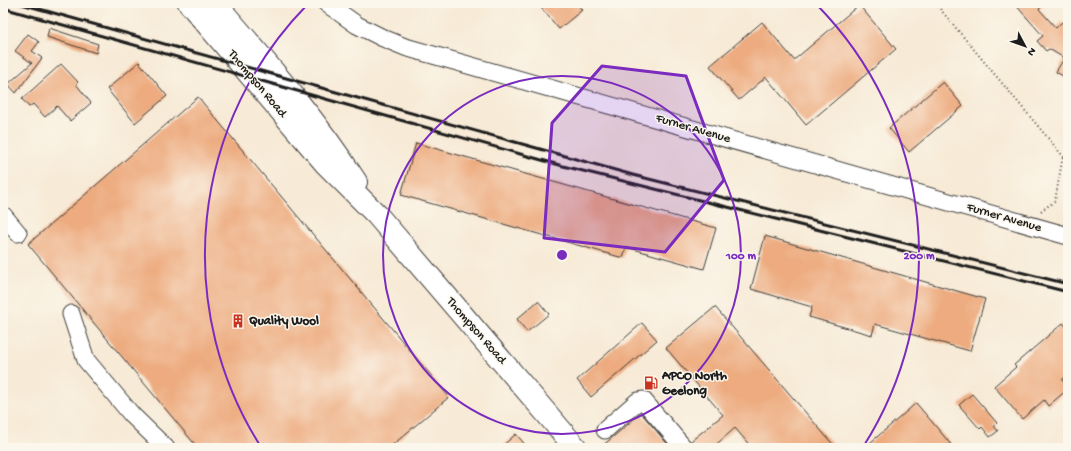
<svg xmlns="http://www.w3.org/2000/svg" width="1071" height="451" font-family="'Gochi Hand',sans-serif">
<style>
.building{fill:#edab7f}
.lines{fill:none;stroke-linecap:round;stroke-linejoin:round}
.minor-casing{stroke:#3d3b38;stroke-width:19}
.major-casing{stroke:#3d3b38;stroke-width:24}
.path{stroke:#3d3b38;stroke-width:2;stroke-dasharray:1 3;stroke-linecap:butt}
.minor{stroke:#fff;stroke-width:17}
.major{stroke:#fff;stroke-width:22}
.rail{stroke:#1c1c1c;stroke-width:3}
.marked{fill:#7b2cbf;fill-opacity:0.2;stroke:#7b2cbf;stroke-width:3;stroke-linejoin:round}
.ring{fill:none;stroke:#7b2cbf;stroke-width:2}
.labels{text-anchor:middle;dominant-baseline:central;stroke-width:3;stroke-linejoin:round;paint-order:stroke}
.street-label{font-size:13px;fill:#1c1c1c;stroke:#fbf7ec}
.poi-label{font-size:13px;font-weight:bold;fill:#1c1c1c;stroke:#fbf7ec;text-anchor:start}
.centre{fill:#7b2cbf;stroke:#fbf7ec;stroke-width:2}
.ring-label{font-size:12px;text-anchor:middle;font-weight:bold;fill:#7b2cbf;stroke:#fbf7ec;stroke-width:3;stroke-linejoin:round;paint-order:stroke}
</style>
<rect width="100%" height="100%" fill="#fbf7ec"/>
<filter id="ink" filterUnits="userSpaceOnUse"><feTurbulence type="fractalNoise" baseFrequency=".025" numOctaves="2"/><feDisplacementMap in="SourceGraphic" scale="8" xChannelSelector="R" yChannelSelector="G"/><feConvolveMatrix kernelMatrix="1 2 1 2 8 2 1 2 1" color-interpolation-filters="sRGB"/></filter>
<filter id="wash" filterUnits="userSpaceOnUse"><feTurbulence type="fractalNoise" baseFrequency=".012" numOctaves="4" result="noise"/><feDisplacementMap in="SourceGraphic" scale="16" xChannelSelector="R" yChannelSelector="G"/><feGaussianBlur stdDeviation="0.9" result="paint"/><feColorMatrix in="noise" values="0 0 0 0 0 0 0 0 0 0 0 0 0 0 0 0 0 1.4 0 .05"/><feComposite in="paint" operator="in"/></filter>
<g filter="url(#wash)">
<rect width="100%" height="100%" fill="#f7ead6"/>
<g id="blocks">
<path class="building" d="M537,3H576L582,10L559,29Z
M1014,3H1046L1039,9L1056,28L1062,22L1068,28V79L1056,72L1064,58L1049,49L1046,51L1037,41L1043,36Z
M859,5L896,49L806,125L766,77L739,100L710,66L762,22L794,60Z
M49,28L98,44L96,53L47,37Z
M28,34L39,42L32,51L42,58L16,93L8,84L32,63L15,51Z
M139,62L167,96L135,123L107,89Z
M61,64L78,82L76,84L91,103L70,121L57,106L45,117L33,104L29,107L22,99Z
M943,82L963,106L909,152L889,128Z
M198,97L449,397L389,448H198L28,244Z
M416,143L716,228L704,269L626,247L623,258L401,195Z
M765,236L985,299L970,351L875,324L872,335L809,317L812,307L751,289Z
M538,301L549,314L527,332L517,319Z
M715,307L836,448H752L735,428L712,448H694L691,441L723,415L666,348Z
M642,323L657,340L591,397L577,380Z
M1063,323L1068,329V375L1062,380L1068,387V389L1048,406L1044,400L1022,419L994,386L1016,367L1014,365Z
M972,394L997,423L994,426L998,431L990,437L982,427L980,429L959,405Z
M916,403L954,448H864L898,419Z
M641,413L671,448H600Z
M516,434L528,448H500Z"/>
</g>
</g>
<g filter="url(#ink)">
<use href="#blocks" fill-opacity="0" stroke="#3d3b38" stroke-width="1"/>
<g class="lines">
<g class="minor-casing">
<path id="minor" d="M326,3L357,25L383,38L405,47L1068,236
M3,215L18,233
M71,314L86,360L132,415L166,448
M605,430L638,401L643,400L684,448"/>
</g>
<g class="major-casing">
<path id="major" d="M189,3L325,163L377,215L576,448
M215,3C264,60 315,118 356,182"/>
</g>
<path class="path" d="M935,3L1068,162
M1041,211L1055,201L1063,156"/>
<use href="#minor" class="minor"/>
<use href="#major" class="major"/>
<path class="rail" d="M18,3L633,175L1068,284
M3,8L563,166L1068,292"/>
</g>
</g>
<path class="marked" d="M602,66L686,76L724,180L665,252L544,238L552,123Z"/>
<g class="ring">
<circle cx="562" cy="255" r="179"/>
<path d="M261 447A357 357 0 0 1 307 5M817 5A357 357 0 0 1 863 447"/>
</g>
<defs>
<g id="building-bare" transform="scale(1.08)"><path d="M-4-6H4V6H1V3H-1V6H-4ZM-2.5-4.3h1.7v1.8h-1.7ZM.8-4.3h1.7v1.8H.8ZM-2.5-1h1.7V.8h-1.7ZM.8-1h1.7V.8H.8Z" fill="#c8321e" stroke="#fbf7ec" stroke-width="2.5" paint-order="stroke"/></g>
<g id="fuel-bare" transform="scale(1.08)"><path d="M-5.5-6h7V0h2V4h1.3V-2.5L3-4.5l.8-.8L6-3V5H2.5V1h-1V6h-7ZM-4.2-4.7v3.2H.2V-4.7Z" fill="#c8321e" stroke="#fbf7ec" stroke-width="2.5" paint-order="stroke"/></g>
</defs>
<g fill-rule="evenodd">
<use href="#building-bare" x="238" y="321"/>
<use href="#fuel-bare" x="651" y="383"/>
</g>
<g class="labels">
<g class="street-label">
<text transform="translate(257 84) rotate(50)">Thompson Road</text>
<text transform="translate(693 129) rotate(16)">Furner Avenue</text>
<text transform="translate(1004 218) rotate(16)">Furner Avenue</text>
<text transform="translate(476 331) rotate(49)">Thompson Road</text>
</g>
<g class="poi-label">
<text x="249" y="321">Quality Wool</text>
<text x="662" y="376">APCO North<tspan x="662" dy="15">Geelong</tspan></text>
</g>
</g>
<circle cx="562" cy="255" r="6" class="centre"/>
<g class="ring-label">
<text x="741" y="259">100 m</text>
<text x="919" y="259">200 m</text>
</g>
<rect width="1071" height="451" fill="none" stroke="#fbf7ec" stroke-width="16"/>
<g transform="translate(1025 46) rotate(131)" stroke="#fbf7ec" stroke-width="3" paint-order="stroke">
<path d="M0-3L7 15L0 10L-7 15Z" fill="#1c1c1c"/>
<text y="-6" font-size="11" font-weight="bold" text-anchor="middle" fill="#1c1c1c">N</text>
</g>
</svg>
